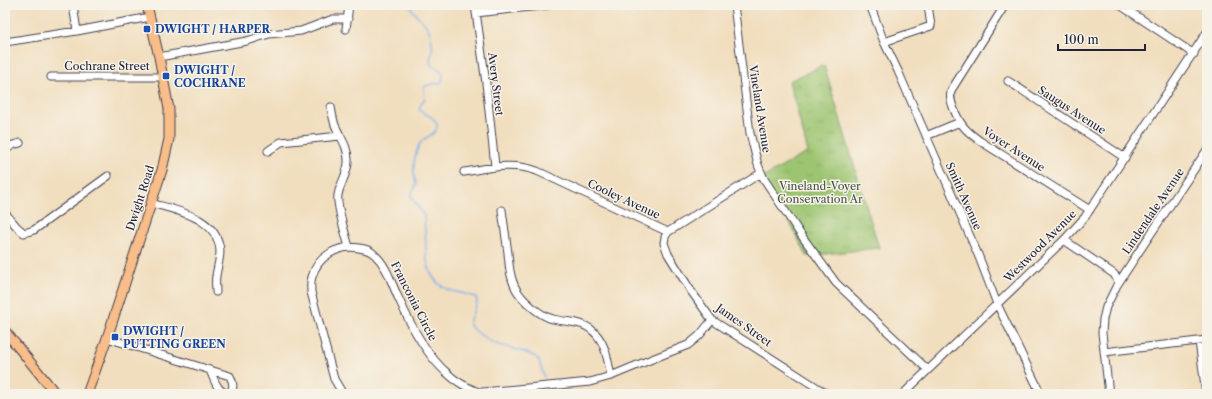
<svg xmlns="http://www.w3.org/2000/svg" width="1212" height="399" font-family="'Libre Caslon Text',serif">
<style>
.park{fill:url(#park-tufts);stroke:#607456}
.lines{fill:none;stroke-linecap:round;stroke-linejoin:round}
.stream{stroke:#7db0ea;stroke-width:1.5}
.minor-casing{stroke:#413e4f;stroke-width:9}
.major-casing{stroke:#413e4f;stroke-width:11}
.minor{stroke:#fff;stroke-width:7}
.major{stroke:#f8bd89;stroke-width:9}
.transit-dot{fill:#1a4fb4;stroke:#f7f3e8;stroke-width:1.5}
.labels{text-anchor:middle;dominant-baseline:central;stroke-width:3;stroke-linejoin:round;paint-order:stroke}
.transit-label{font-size:11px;font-weight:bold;fill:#164399;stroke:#f7f3e8;text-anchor:start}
.street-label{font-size:11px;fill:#22223b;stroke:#f7f3e8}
.park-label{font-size:11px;fill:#47534b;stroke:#f7f3e8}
</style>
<defs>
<pattern id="park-tufts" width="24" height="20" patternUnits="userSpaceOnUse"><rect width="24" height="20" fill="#9dc571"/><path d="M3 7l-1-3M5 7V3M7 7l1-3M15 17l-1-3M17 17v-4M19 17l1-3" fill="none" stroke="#87a963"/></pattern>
</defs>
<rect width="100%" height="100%" fill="#f7f3e8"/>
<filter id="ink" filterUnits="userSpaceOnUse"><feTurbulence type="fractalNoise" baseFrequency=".025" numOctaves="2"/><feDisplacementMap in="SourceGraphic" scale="8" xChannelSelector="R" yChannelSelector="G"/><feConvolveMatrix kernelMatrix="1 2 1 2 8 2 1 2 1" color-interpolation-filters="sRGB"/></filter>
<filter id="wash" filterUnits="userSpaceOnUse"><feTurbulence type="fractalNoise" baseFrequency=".012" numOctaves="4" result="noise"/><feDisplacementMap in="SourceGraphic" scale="16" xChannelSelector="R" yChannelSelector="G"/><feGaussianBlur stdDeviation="0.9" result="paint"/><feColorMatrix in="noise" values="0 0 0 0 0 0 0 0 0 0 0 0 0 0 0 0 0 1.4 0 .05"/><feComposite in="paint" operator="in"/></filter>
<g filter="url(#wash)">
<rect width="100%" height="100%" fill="#f1debe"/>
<path class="park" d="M824,65L879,248L807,256L783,210L757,181L808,152L789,81Z"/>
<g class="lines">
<path class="stream" d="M410,5C411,13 425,20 429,30C431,36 433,46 432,52C431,57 429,60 431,65C439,71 446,69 442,82C436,85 430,83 424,87V92L425,98L421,104L419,109C424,116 435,115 437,125C438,134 426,136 421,142C415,151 413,165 414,175C414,178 416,181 416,184C415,188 412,192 411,196L424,216L427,261C429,271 435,284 445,288C452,292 461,292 468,295C471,296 475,296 476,298C480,303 470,315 470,321C469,324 470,327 473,329C474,331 493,343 496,344C509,348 524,351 536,357L539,361L544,377
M545,393V394"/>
</g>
</g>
<g filter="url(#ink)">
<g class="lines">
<g class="minor-casing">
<path id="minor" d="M73,5L77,31
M475,5L486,83L495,166
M734,5L750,133L758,165L764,179L799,232L836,283L927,369
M870,5L884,42L898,71L979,257L997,304L1041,394
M1005,5L952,89C949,95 951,101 953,107C960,125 965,130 980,141L1090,210
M1120,5L1194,54
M476,13L549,5
M346,29L349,5
M5,42L77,31L150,17
M884,42L931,26L928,5
M159,57L247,41L269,34L301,31L333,19H348
M51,77H163
M1008,81L1125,158
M331,107C332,113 333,119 335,125C340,137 348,146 348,160C349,172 340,183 338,195C336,206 346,235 349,247
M926,136L960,122
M5,150L13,145L20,143
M268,151L281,142L340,136
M464,172C489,168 512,162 537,171L668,232L761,173
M151,203C177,211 218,217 220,251C220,260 217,268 216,276C215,281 216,286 216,292
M502,210C504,225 506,239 508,253C509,265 510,278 516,289C522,300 540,316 553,319C568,323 584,320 596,334C606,345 608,362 611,376
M5,213L17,227L24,233L34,230L108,176
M668,232L665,237L664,243L668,254L691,291L712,320L827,394
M1064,240L1114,274L1118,281L1117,285
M107,338L210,370C214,379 218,395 230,393C235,388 233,382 230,376L210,370
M1199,341L1206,394
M1104,352L1207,340
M343,394L334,379L311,292C311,287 310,282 312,277C317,257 338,244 359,248C365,249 371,250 375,255C387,266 391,282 398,297C409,322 426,355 447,373C456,382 467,387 478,392
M462,394L590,382L611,376L652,359L688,345L699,336L712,320
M903,394L1064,240L1085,217L1207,32
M1109,394L1102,333L1103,319L1106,307L1117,285L1138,253L1207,150"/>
</g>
<g class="major-casing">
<path id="major" d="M5,331L56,394
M87,394L107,338L162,170L169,139V109L159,57L147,5"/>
</g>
<use href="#minor" class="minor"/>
<use href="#major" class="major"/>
</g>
</g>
<g class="transit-dot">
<rect x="143" y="25" width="8" height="8" rx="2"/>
<rect x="162" y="72" width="8" height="8" rx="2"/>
<rect x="111" y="333" width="8" height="8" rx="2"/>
</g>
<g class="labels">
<g class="transit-label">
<text x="155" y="29">DWIGHT / HARPER</text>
<text x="174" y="70">DWIGHT /<tspan x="174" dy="13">COCHRANE</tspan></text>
<text x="123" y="331">DWIGHT /<tspan x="123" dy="13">PUTTING GREEN</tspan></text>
</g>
<g class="street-label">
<text x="107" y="66">Cochrane Street</text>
<text transform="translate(496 84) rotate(83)">Avery Street</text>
<text transform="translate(760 109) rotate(81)">Vineland Avenue</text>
<text transform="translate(1072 110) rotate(33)">Saugus Avenue</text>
<text transform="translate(1014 149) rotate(33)">Voyer Avenue</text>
<text transform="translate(964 196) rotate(66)">Smith Avenue</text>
<text transform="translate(140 198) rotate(-72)">Dwight Road</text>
<text transform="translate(624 199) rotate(25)">Cooley Avenue</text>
<text transform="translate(1153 211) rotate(-56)">Lindendale Avenue</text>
<text transform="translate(1040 246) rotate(-45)">Westwood Avenue</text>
<text transform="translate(414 301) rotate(63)">Franconia Circle</text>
<text transform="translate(744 325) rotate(35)">James Street</text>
</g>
<g class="park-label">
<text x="820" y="186">Vineland-Voyer<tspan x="820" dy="13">Conservation Ar</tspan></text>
</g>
</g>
<rect width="1212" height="399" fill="none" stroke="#f7f3e8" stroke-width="20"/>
<path d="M1058 44v6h87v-6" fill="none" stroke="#22223b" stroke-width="2"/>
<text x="1064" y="44" font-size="12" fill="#22223b" stroke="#f7f3e8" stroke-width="3" paint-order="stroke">100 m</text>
</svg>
